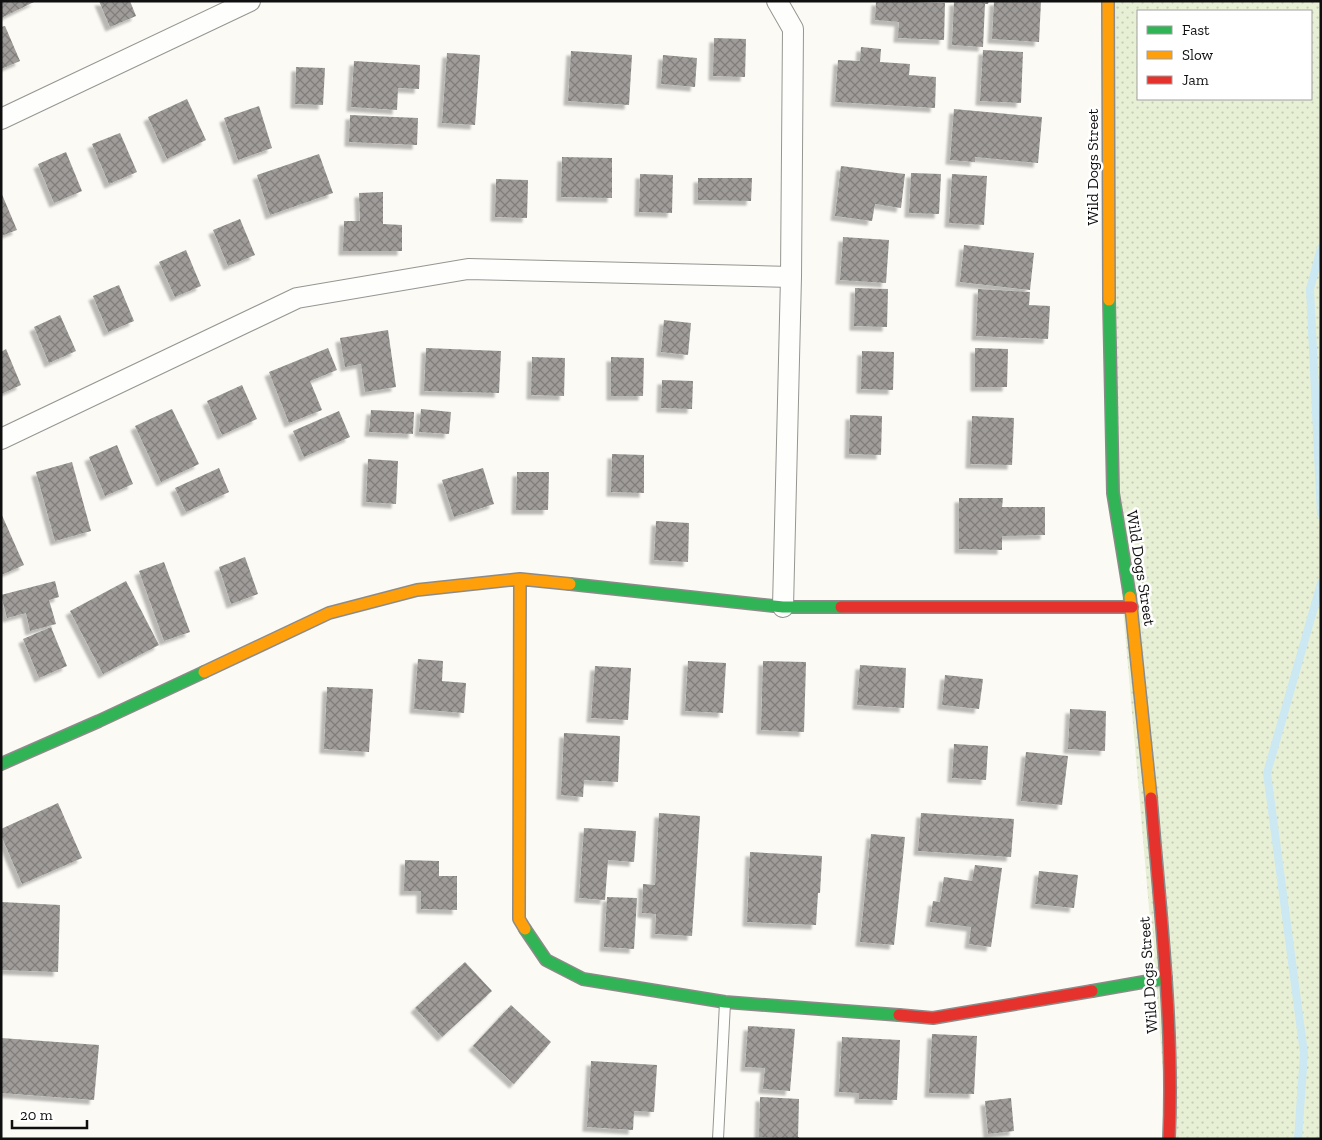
<svg xmlns="http://www.w3.org/2000/svg" width="1322" height="1140" font-family="'Zilla Slab',serif">
<style>
.grass{fill:url(#grass-dots);fill-rule:evenodd}
.lines{fill:none;stroke-linecap:round;stroke-linejoin:round}
.stream{stroke:#cce8f3;stroke-width:8}
.building{fill:url(#building-cross-hatch);filter:url(#shadow)}
.lane-casing{stroke:#959592;stroke-width:12}
.street-casing{stroke:#959592;stroke-width:22}
.fast-casing{stroke:#8c8b89;stroke-width:14}
.slow-casing{stroke:#8c8b89;stroke-width:14}
.jam-casing{stroke:#8c8b89;stroke-width:14}
.lane{stroke:#fefefd;stroke-width:10}
.street{stroke:#fefefd;stroke-width:20}
.fast{stroke:#30b455;stroke-width:11}
.slow{stroke:#ff9f0a;stroke-width:11}
.jam{stroke:#e5322d;stroke-width:11}
.labels{text-anchor:middle;dominant-baseline:central;stroke-width:5;stroke-linejoin:round;paint-order:stroke}
.street-label{font-size:16px;fill:#0f0f0f;stroke:#fff}
</style>
<defs>
<pattern id="grass-dots" width="8" height="8" patternUnits="userSpaceOnUse" patternTransform="scale(1.25)"><rect width="8" height="8" fill="#e7f0d5"/><path d="M2 2h.1M6 6h.1" fill="none" stroke="#c5cdb6" stroke-width="1.8" stroke-linecap="round"/></pattern>
<pattern id="building-cross-hatch" width="8" height="8" patternUnits="userSpaceOnUse" patternTransform="scale(1.25)"><rect width="8" height="8" fill="#9f9c99"/><path d="M0 0l8 8M0 8l8-8" fill="none" stroke="#807e7b"/></pattern>
<filter id="shadow"><feDropShadow dx="-4.5" dy="4.5" stdDeviation="1" flood-color="#0004"/></filter>
</defs>
<rect width="100%" height="100%" fill="#fbfaf4"/>
<path class="grass" d="M1108,1H1321V1139H1169L1113,493ZM1138,11H1311V99H1138Z"/>
<g class="lines">
<path class="stream" d="M1321,248L1310,289L1321,515
M1298,1139L1304,1053L1267,773L1321,583"/>
</g>
<path class="building" d="M1,1H36L1,18Z
M99,1H130L136,16L110,27Z
M876,1L945,3L944,40L898,38L899,22L875,20Z
M954,1H989L988,4H985L983,47L952,45Z
M994,1H1041L1039,42L992,39Z
M5,26L20,61L1,69V27Z
M714,38L746,39L745,77L713,76Z
M861,47L881,49L880,62L910,64L909,75L936,77L935,108L835,102L838,60L860,61Z
M983,50L1023,52L1021,103L980,101Z
M571,51L632,55L629,105L568,101Z
M447,53L480,55L475,125L442,123Z
M663,55L697,58L695,87L661,84Z
M354,61L420,65L419,89L398,88L397,110L351,107Z
M296,67L325,68L323,105L295,104Z
M187,99L206,140L167,159L148,117Z
M259,106L272,148L238,160L224,118Z
M954,109L1042,117L1038,163L975,157V162L950,160Z
M350,115L418,118L417,145L349,142Z
M120,133L137,172L109,184L92,144Z
M66,152L82,191L54,203L38,164Z
M319,154L333,193L270,215L257,175Z
M562,157L612,158V198L561,197Z
M841,166L905,174L901,208L875,204L872,221L835,216Z
M911,173L941,174L939,214L909,213Z
M640,174L673,175L672,213L639,212Z
M952,174L987,176L984,225L949,223Z
M698,178H752L751,201L698,200Z
M496,179L528,180L527,218L495,217Z
M1,192L17,230L1,236Z
M383,192V224L402,225V251H343L344,221H360L359,193Z
M240,219L255,255L228,266L213,230Z
M843,237L889,240L886,283L840,280Z
M964,245L1034,253L1030,290L960,282Z
M186,250L201,286L175,297L159,262Z
M119,285L134,321L108,332L93,296Z
M855,288L888,289L887,327L854,326Z
M978,289L1030,292L1029,305L1050,306L1048,339L976,336Z
M60,315L76,351L49,363L34,327Z
M664,320L691,323L688,355L661,352Z
M388,330L396,387L365,392L361,364L345,367L340,338Z
M328,348L337,370L310,381L322,410L289,423L269,372Z
M426,348L501,351L499,393L424,391Z
M975,348L1008,349L1007,387H975Z
M6,349L21,385L1,394V352Z
M862,351L894,352L893,390L861,389Z
M532,357L565,358L564,396L531,395Z
M611,357L644,358L643,396H611Z
M662,380L693,381L692,409L661,408Z
M242,385L257,419L222,435L207,401Z
M172,409L199,464L161,482L135,426Z
M421,409L451,412L449,434L419,432Z
M371,410L414,412L413,434L369,432Z
M339,411L350,437L304,457L293,431Z
M850,415L882,416L881,455L849,454Z
M972,416L1014,418L1012,465L970,464Z
M117,445L133,484L105,496L89,457Z
M612,454L644,455V493L611,492Z
M368,459L398,461L396,504L366,502Z
M72,462L91,531L55,541L36,472Z
M219,468L229,492L186,512L175,488Z
M483,468L494,504L454,517L442,480Z
M517,472H549L548,510H516Z
M959,498H1003L1002,507H1045V535L1002,536V550L959,549Z
M1,513L24,565L1,575Z
M656,521L689,523L688,562L654,560Z
M245,557L258,594L231,604L219,567Z
M164,562L190,632L164,641L139,571Z
M55,581L59,597L49,600L56,624L30,631L26,613L7,618L1,595Z
M126,581L159,645L103,674L70,611Z
M51,627L67,666L39,678L23,639Z
M418,659L443,661L442,681L466,683L464,713L414,709Z
M688,661L726,663L723,713L685,711Z
M763,661L806,662L804,732L761,730Z
M860,665L906,668L904,708L857,705Z
M595,666L631,668L628,720L591,718Z
M945,675L983,679L979,709L942,705Z
M327,687L373,689L369,752L324,749Z
M1070,709L1106,711L1105,751L1068,749Z
M564,733L620,736L618,782L584,780L583,797L561,795Z
M954,744L988,746L986,780L952,778Z
M1026,752L1068,756L1062,805L1021,801Z
M58,803L82,858L22,884L1,835V829Z
M659,813L700,816L692,936L655,934L656,914L642,913L643,884L655,885Z
M921,813L1014,819L1011,857L918,851Z
M584,828L636,831L634,862L608,860L605,900L579,898Z
M871,834L905,837L894,945L860,942Z
M750,852L822,856L820,893H818L816,925L747,922Z
M405,860L439,861V876H457V910L421,909V891H404Z
M975,865L1002,868L991,947L969,944L971,927L930,922L933,901L940,902L944,877L972,881Z
M1039,871L1078,875L1074,908L1035,904Z
M607,897L637,898L634,949L604,947Z
M1,902L60,905L58,972L1,970Z
M465,962L492,991L442,1037L415,1008Z
M511,1005L551,1042L514,1084L473,1046Z
M748,1026L795,1029L790,1091L763,1089L765,1068L745,1067Z
M932,1034L977,1036L974,1094L929,1093Z
M842,1037L900,1040L897,1100L859,1099V1093L839,1092Z
M1,1038L99,1045L94,1100L1,1093Z
M591,1061L657,1065L654,1112L634,1111L633,1130L587,1127Z
M760,1097L799,1099L798,1137H799V1139L759,1137Z
M1011,1098L1014,1131L988,1134L985,1101Z"/>
<g class="lines">
<g class="lane-casing">
<path id="lane" d="M718,1139L725,1003"/>
</g>
<g class="street-casing">
<path id="street" d="M777,1L793,29L791,277L783,607
M1,119L250,1
M1,439L297,298L468,269L791,277"/>
</g>
<g class="fast-casing">
<path id="fast" d="M1109,300L1113,493L1130,597
M570,584L783,607H841
M1,764L99,721L204,672
M525,929L546,960L583,979L725,1002L899,1015
M1092,991L1166,978"/>
</g>
<g class="slow-casing">
<path id="slow" d="M1108,1L1109,300
M520,579L519,919L525,929
M1130,597L1151,798
M204,672L329,613L417,590L520,579L570,584"/>
</g>
<g class="jam-casing">
<path id="jam" d="M841,607H1132
M1151,798C1160,911 1174,1025 1169,1139
M899,1015L933,1018L1092,991"/>
</g>
<use href="#lane" class="lane"/>
<use href="#street" class="street"/>
<use href="#fast" class="fast"/>
<use href="#slow" class="slow"/>
<use href="#jam" class="jam"/>
</g>
<g class="labels">
<g class="street-label">
<text transform="translate(1092 167) rotate(-90)">Wild Dogs Street</text>
<text transform="translate(1141 568) rotate(81)">Wild Dogs Street</text>
<text transform="translate(1148 975) rotate(-94)">Wild Dogs Street</text>
</g>
</g>
<rect width="1322" height="1140" fill="none" stroke="#0f0f0f" stroke-width="5"/>
<rect x="1137" y="10" width="175" height="90" fill="#ffffff" stroke="#9f9f9f"/>
<rect x="1147" y="26" width="25" height="8" fill="#30b455" stroke="#9f9f9f"/>
<text x="1182" y="35" font-size="15" fill="#0f0f0f">Fast</text>
<rect x="1147" y="51" width="25" height="8" fill="#ff9f0a" stroke="#9f9f9f"/>
<text x="1182" y="60" font-size="15" fill="#0f0f0f">Slow</text>
<rect x="1147" y="76" width="25" height="8" fill="#e5322d" stroke="#9f9f9f"/>
<text x="1182" y="85" font-size="15" fill="#0f0f0f">Jam</text>
<path d="M12 1120v8h75v-8" fill="none" stroke="#0f0f0f" stroke-width="2.5"/>
<text x="20" y="1120" font-size="15" fill="#0f0f0f" stroke="#ffffff" stroke-width="4" paint-order="stroke">20 m</text>
</svg>
